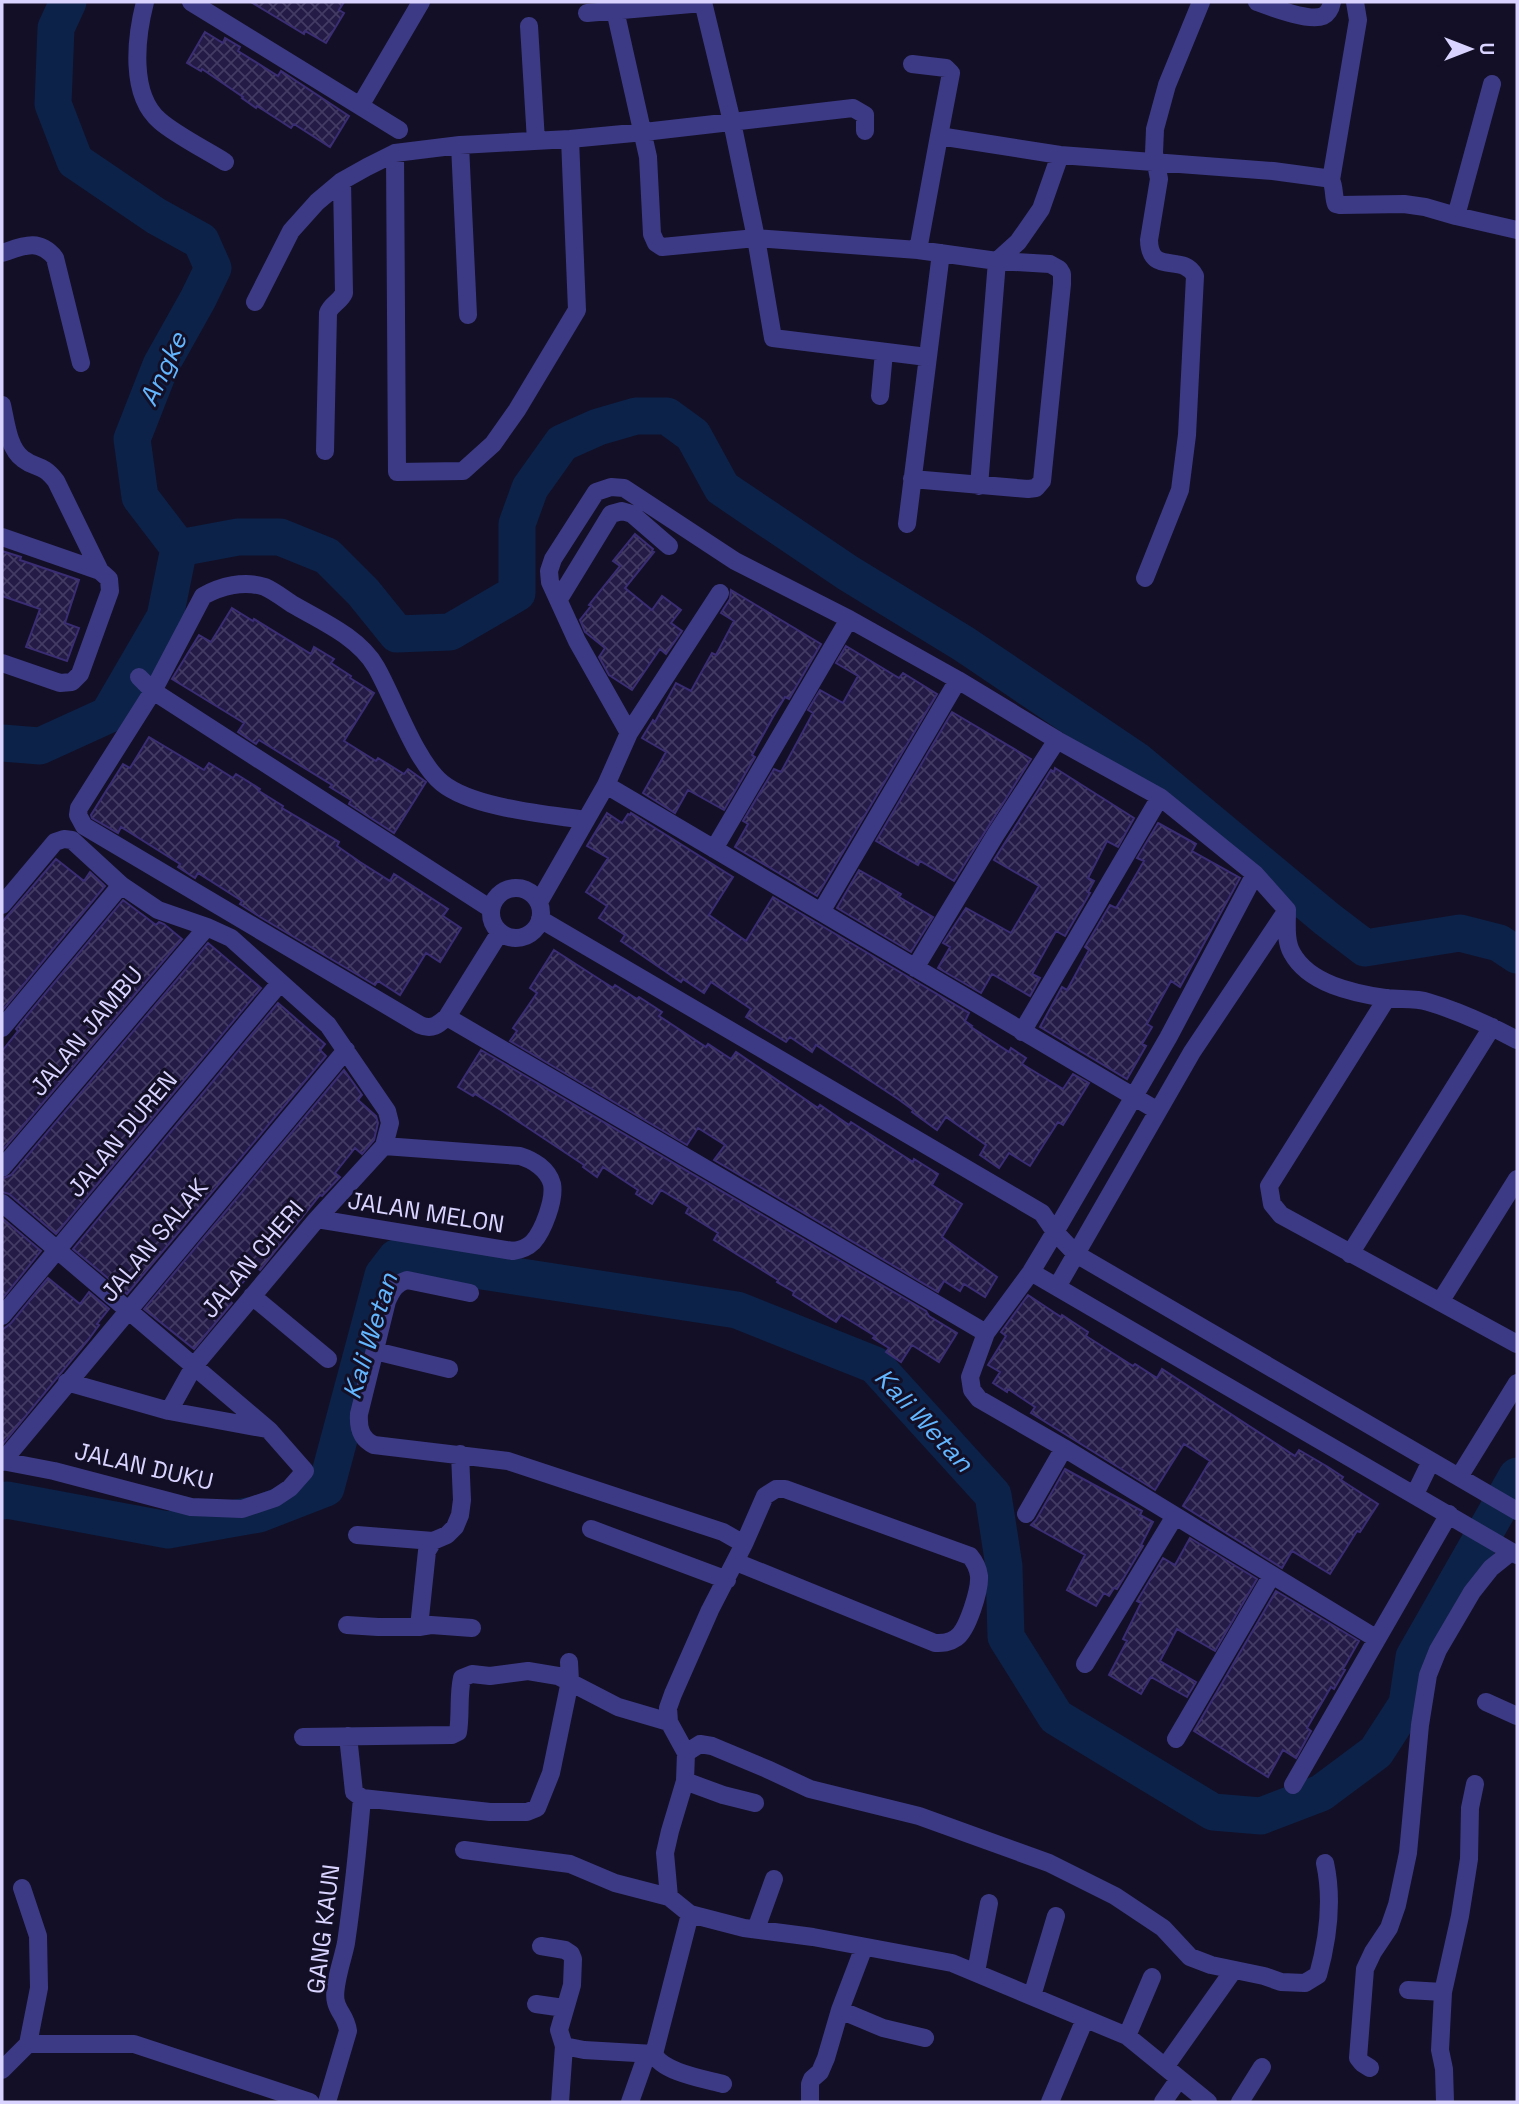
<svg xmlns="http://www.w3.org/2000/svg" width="1519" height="2104" font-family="'Space Grotesk',sans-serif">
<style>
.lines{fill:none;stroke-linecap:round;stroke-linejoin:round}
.river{stroke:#0c2248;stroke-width:37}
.building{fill:url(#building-cross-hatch);stroke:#3b2d73;stroke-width:2}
.minor{stroke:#3d3a85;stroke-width:18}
.labels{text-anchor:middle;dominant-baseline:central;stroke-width:6;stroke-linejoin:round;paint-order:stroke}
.street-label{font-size:24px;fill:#d9d4ff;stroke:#130f26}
.water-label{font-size:26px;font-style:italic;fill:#62b6ff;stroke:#130f26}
</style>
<defs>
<pattern id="building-cross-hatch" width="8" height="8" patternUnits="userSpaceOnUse" patternTransform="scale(1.75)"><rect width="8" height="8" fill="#241b47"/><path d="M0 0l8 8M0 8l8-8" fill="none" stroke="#433b63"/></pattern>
</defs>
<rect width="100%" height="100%" fill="#130f26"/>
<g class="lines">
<path class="river" d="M68,2L56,28L53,104L75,161L156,216L201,241L213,268L198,299L161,365L132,439L140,497L179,548L238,537H280L327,556L363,592L397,634L450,632L517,593V524L530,488L562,443L598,427L636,416H667L693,435L722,488L848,573L964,644L1136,760L1327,919L1365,948L1460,933L1499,943L1517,955
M2,743L40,746L108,715L165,617L179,548
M2,1501L7,1500L168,1530L259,1514L326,1488L383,1275L396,1258L737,1310L875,1365L993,1495L1004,1566L1006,1637L1056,1717L1213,1812L1261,1816L1321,1793L1376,1752L1407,1704L1414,1657L1517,1476"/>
</g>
<path class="building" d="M251,2H344L339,10L344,13L326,43L305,31L304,34Z
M205,32L223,43L225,38L240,47L238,51L278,76L281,71L349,116L330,147L294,124L291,128L257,106L256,108L242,98L243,97L202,69L201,71L187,63Z
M635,534L653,549L652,551L654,552L625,588L652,610L662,596L681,610L671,623L682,631L666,654L660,649L632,690L609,675L599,657L605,648L585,632L580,620L591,606L589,605L620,566L613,561Z
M2,551L21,557L20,560L79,580L65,623L79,628L67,661L26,647L40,609L2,596Z
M731,590L821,644L789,699L785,697L773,717L752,755L755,757L724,810L688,790L675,813L643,793L666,752L642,738L653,720L655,722L676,683L691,691L712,653L716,655L734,621L721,613L730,599Z
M232,608L253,621L254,619L311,654L314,647L334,659L331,663L351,676L350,678L374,693L344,741L376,761L378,758L404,774L408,769L426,782L394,833L349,804L351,800L330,787L332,785L259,740L256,744L238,732L244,723L172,679L199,635L211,642Z
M846,646L899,678L903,673L937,694L817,896L735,847L748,824L743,821L774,769L781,772L813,713L808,710L820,690L843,703L858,676L836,663Z
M952,712L1031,759L954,881L920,861L918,865L876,841Z
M149,737L204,770L209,763L233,778L236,774L260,789L259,791L283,806L282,808L339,842L337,846L360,862L390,881L394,874L448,909L443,916L461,928L440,962L426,953L400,995L378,981L375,985L260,917L240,904L242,901L198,873L195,878L178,867L180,864L121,827L118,833L92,818L91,815L123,764L130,768Z
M1055,768L1134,818L1118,847L1107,841L1088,878L1094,881L1088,892L1090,893L1065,936L1056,931L1032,974L1040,978L1030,996L992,974L981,993L938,968L950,947L943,943L966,908L1011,933L1039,886L994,860L1051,770L1054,772Z
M607,813L622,823L628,814L630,815L631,813L733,877L709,915L746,941L773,897L969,1013L965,1021L972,1026L971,1027L1009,1052L1011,1048L1026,1058L1022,1064L1063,1089L1073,1074L1089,1083L1063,1125L1058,1122L1030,1166L1009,1153L999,1168L980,1155L986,1145L946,1117L937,1130L912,1112L913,1110L898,1099L816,1045L812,1052L790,1037L786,1042L746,1017L751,1009L711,982L704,993L683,979L681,982L621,941L625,935L599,918L607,906L586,892L608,858L587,846Z
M1158,823L1196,844L1192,851L1240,878L1180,987L1171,981L1147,1024L1152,1027L1142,1044L1146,1046L1127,1079L1040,1027L1062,987L1067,990L1089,950L1085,947L1110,905L1116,908L1126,892L1144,861L1137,858Z
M56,859L84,881L90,872L105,886L2,1011V922Z
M859,870L901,894L899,897L933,917L911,952L837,908Z
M123,900L156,925L159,922L164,924L182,939L2,1151V1051L18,1031L16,1029L19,1025Z
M208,943L261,988L56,1234L9,1194L2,1192V1179L11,1175Z
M554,950L613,988L615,985L637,999L639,997L662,1012L659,1016L706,1047L708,1044L731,1059L736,1052L818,1108L820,1105L849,1125L851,1122L913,1162L914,1159L938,1174L932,1185L962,1204L942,1237L997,1277L985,1297L964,1284L960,1291L944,1281L938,1292L714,1160L725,1145L698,1128L687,1145L510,1041L517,1031L513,1028L537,993L530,988Z
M278,1003L325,1044L320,1050L326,1056L127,1294L73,1249Z
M481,1050L926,1311L929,1316L957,1333L939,1362L912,1345L901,1362L886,1352L889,1348L873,1338L875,1336L841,1315L836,1322L793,1295L794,1292L777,1282L778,1280L714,1240L718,1233L686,1213L689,1207L661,1190L652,1204L636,1194L638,1190L603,1167L597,1177L583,1167L584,1165L504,1112L475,1094L473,1096L458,1087Z
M344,1070L362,1095L358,1100L376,1116L378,1123L374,1140L362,1154L355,1148L335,1173L340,1177L322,1196L320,1195L260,1270L256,1266L229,1300L232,1303L194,1349L144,1309Z
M2,1218L41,1251L3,1298L2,1297Z
M48,1278L80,1304L89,1292L109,1309L97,1324L99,1325L89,1339L2,1445V1330L11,1323Z
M1028,1295L1061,1317L1062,1315L1088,1332L1086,1336L1133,1366L1135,1364L1157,1378L1162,1369L1295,1456L1299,1450L1328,1467L1343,1477L1341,1480L1378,1504L1360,1532L1357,1531L1330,1574L1292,1551L1282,1568L1183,1506L1210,1461L1184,1444L1155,1490L1031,1413L1035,1407L1008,1389L1007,1392L993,1383L1000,1372L988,1365L1006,1336L1001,1332Z
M1065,1469L1142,1511L1140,1515L1153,1522L1141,1545L1143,1546L1117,1589L1114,1588L1109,1596L1104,1593L1096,1606L1067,1590L1085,1555L1031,1525L1036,1520Z
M1190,1538L1257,1579L1215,1651L1177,1629L1160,1661L1196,1682L1187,1697L1151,1677L1141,1694L1109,1675L1127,1641L1123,1639L1141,1603L1137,1601L1163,1558L1175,1565Z
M1276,1591L1359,1641L1343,1669L1345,1670L1334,1689L1331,1687L1307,1728L1311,1731L1296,1758L1283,1750L1268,1777L1194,1731Z"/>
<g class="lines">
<path class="minor" d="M145,2C136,37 129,95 160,121C176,135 206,150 225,162
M191,2L399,130
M703,2L732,122L756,238L773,338L927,357
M1257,2C1271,7 1309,22 1323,16C1329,13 1331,7 1332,2
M615,10L648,157L652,234L656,243L662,247L756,238L918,250L997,261L1050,264L1059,269L1062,274V284L1042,481L1036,488L1028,489L912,479
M587,13L703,3
M529,26L536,141
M912,64L946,68L951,73L939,136L1060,155L1273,171L1325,178L1331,180C1335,188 1333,196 1336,204L1340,205L1404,204L1425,207L1456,216L1517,230
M360,106L421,2
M460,145L468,315
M395,153L397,472L463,471L493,444L517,410L577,310L570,139
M1331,180L1358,20L1355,2
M1456,216L1492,84
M918,250L939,136
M2,253C23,246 39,238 55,258L81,363
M255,302L291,231L317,202L342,181L367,167L395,153L460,145L570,139L644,132L853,108L865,115V131
M880,396L884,352
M2,405C6,422 8,448 23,459C36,469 42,463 56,481L100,571
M325,451L328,313C331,304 340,302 344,293L342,181
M979,486L997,261L1018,242L1041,209L1060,155
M907,524L941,253
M2,537L100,571L109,579L110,591L80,674L72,682L60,683L2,663
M1145,578L1180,490L1187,435L1195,276C1183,252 1150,277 1149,240L1159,179L1154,153L1155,129L1167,85L1201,2
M559,599L611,514L622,511L632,514L669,546
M139,677L153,691L491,909
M629,733L577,641L550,582L549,571L553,559L596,492L611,487L624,488L735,561L849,619L958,680L1057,740
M606,785L1158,1111
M714,849L849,619
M1255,874L1168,1038L1055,1232L1031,1272L986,1333L970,1377L972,1390L979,1399L1064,1448L1377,1639
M491 913a25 25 0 1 1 50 0a25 25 0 1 1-50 0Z
M539,902L606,785L629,733L720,593
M2,905L55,842L64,839L72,840L121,885L158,910L207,927L231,938L328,1025L387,1111L390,1123L384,1146L317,1219L194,1366L169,1411
M821,912L958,680
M540,919L1042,1213L1055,1232L1076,1254L1517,1511
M500,932L447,1017C438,1025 432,1030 420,1025L84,826L78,815L79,808L153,691L203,596C221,586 244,580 265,587C274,591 283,598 292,604C321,621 359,637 376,667C394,698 415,761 442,783C473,808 545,814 585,820
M915,968L996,834L1057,740L1160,797L1255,874L1287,910C1287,923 1285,941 1292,953C1309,984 1353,993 1385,998C1399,1000 1415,998 1428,1002C1459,1011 1489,1025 1517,1040
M1387,998L1269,1186L1272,1204L1281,1215L1517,1344
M447,1017L986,1333
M2,1028L121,885
M1022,1032L1160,797
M2,1168L207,927
M2,1203L269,1430L305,1471L290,1488L275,1498L242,1509L191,1507L54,1471L2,1461
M317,1219L513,1251C521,1250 527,1248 533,1242C543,1231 555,1200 552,1184C548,1169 533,1160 520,1156L384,1146
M1350,1254L1492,1027
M1031,1272L1517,1555
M1057,1287L1192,1052L1287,910
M470,1293L407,1280C395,1284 392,1290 387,1301L359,1414C358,1428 361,1439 374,1445L508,1461L723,1532L744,1544L710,1610L673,1694L668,1708L669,1722L686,1753L685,1781L670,1831L665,1853L669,1897
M252,1296L328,1359
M1440,1302L1517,1179
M2,1316L280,983
M375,1351L449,1369
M67,1382L169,1411L267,1429
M2,1462L346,1050
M1459,1477L1517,1383
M1415,1494L1431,1461
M1026,1514L1064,1448
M591,1529L727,1580
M357,1535L433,1541L447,1535L455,1527L460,1515L462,1500L460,1454
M433,1541L427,1551L419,1627L431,1625L472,1628
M736,1562L935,1643C943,1643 949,1643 956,1638C968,1630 980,1589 979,1576C978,1567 975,1562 970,1556L785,1489H776L765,1496L744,1544
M347,1625L378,1627H419
M1085,1664L1175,1516
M1486,1702L1517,1716
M348,1736L354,1792L362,1798L490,1812H527L537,1808L551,1773L570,1681L569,1662
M303,1737L452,1735L458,1732C461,1714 458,1696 462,1678L472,1674L490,1676L528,1671L558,1676L618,1707L669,1722
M1176,1739L1272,1575
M686,1753L700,1744L712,1746L767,1769L810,1789L919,1816L1049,1863L1115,1896L1163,1928L1190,1957L1211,1965L1264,1976L1281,1982L1305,1983L1318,1975C1328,1939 1333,1900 1325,1863
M685,1781L723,1795L755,1803
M1293,1785L1449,1514
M464,1850L570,1864L615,1883L669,1897L690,1914L744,1928L813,1937L952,1963L1127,2036L1208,2102
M22,1888L38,1936L39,1988L28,2044
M756,1929L774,1879
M541,1946L565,1950L571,1954L573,1959L572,1985L559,2030L564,2046L560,2102
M976,1972L989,1903
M1408,1990L1443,1992
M1032,1996L1056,1916
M536,2004L564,2008
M840,2010L883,2028L925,2038
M1127,2036L1152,1977
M564,2046L584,2050L654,2054
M654,2054L690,1914
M654,2054C662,2072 704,2079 723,2084
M1165,2067L1233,1971
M1370,2068L1362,2063L1358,2058L1365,1969L1373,1952L1389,1928L1397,1905L1408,1853L1420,1725L1428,1675L1438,1650L1472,1592L1491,1568L1511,1552
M2,2070L28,2044H134L310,2102
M327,2102L348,2031C346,2016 338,2012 336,2002C332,1988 343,1959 346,1943C353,1895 358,1846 362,1798
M630,2102L647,2054
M810,2102V2084L812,2079L820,2072L826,2058L840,2010L864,1947
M1050,2102L1085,2019
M1163,2102L1179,2079
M1240,2102L1262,2067
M1445,2102L1444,2069L1440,2050L1443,1992L1460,1916L1469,1859L1470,1808L1475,1784"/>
</g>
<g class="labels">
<g class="street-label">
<text transform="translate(86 1031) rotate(-50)">JALAN JAMBU</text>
<text transform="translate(122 1134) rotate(-50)">JALAN DUREN</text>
<text transform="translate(426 1212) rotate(9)">JALAN MELON</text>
<text transform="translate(154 1240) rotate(-50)">JALAN SALAK</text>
<text transform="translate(252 1259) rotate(-50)">JALAN CHERI</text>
<text transform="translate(144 1466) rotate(13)">JALAN DUKU</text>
<text transform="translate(323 1929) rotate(-83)">GANG KAUN</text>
</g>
<g class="water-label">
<text transform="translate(163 369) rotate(-65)">Angke</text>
<text transform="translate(370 1336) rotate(-73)">Kali Wetan</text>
<text transform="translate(924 1420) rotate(47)">Kali Wetan</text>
</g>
</g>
<rect width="1519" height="2104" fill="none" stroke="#d9d4ff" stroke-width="7"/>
<g transform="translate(1470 49) rotate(90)" stroke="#130f26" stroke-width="5" paint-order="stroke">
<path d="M0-5L12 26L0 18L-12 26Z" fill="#d9d4ff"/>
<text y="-10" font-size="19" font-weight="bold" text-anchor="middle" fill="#d9d4ff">U</text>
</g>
</svg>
